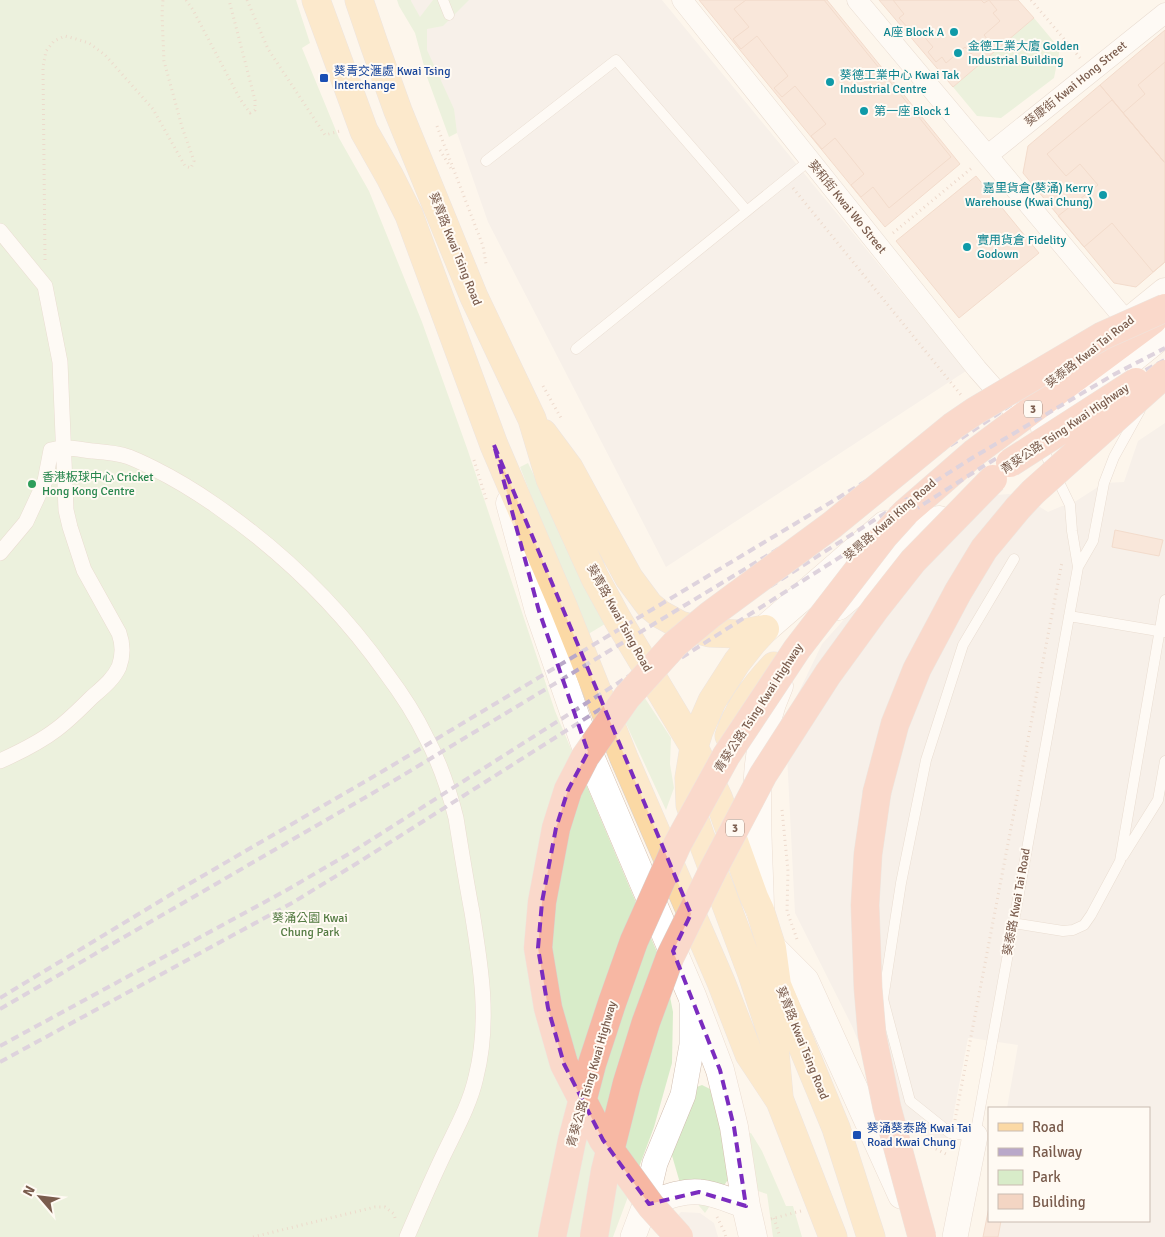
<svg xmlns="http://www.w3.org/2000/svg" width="1165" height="1237" font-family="Signika,'Noto Sans TC',sans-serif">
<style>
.industrial{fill:#efe9e4}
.green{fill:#d8ecc9}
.building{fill:#f3d5c3;stroke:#e6bba3}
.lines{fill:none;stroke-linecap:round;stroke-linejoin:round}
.service-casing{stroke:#d1beb0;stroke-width:11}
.pedestrian-casing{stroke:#d1beb0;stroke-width:16}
.minor-casing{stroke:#d1beb0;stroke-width:21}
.tertiary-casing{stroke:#d1beb0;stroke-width:26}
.secondary-casing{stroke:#d6c0b0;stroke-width:29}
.primary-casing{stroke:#dad1cd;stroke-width:29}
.motorway-casing{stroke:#dad1cd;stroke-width:29}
.path{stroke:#d9b8a5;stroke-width:3;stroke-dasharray:1 4;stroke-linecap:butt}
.service{stroke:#fff;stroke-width:10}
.pedestrian{stroke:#fff;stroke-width:15}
.minor{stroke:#fff;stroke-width:20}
.tertiary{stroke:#fff;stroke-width:25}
.secondary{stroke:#fff;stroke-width:28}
.primary{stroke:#fbd9a5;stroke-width:28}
.motorway{stroke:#f7b7a3;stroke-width:28}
.rail{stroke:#b9a8c9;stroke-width:4;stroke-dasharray:8 5;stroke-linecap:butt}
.motorway-bridge-casing{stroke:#dad1cd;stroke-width:29;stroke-linecap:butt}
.motorway-bridge{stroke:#f7b7a3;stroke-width:28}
.marked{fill:none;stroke:#7b2cbf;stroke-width:4;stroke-dasharray:10 6;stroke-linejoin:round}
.culture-dot{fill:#0f9aa8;stroke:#fffaf3;stroke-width:2}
.transit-dot{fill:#1a4fb4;stroke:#fffaf3;stroke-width:2}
.leisure-dot{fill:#2e9e5b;stroke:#fffaf3;stroke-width:2}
.labels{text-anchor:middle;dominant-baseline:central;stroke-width:4;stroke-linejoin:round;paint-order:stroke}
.shield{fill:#fffaf3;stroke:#a28b7f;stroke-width:1}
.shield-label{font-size:11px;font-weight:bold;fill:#7a5c4d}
.culture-label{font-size:12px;fill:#0d838f;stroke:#fffaf3;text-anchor:start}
.transit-label{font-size:12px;fill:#164399;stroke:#fffaf3;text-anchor:start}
.street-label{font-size:12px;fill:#7a5c4d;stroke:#fffaf3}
.leisure-label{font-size:12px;fill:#27864d;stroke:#fffaf3;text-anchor:start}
.park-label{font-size:12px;fill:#537a41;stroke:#fffaf3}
</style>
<rect width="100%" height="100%" fill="#fdf6ec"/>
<path class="industrial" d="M404,0H662L966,371L666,567L488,222L457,133L429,70Z
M1165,423V1237H983L989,1207V1221H1149V1108H1007L1018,1045L971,1038H968L950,1133L946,1145L888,1118L881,1096L852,1026L795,913L787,755L793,704L822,644L848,615L907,562L996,495L1009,494L1017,496L1027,499L1048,512L1062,506L1070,505L1104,483L1124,482L1138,441Z
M681,1212L700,1213L714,1223L718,1237H661L663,1230Z"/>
<path class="green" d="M0,0H296L310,43L302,48L339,138L369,191L422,322L468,451L555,711L665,971L673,1012L672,1063L654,1127L613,1237H0Z
M397,0H411V1L420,17L433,0H469L443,26L427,29V50L454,109L457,133L449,137L427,77L415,33L399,6Z
M1034,18L1060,49L1054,78L1001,118L977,116L953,87Z
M528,463L605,624L585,636L520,467Z
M639,689L671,738L670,764L674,788L666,810L622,715Z
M702,1085L718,1093L725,1140L751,1133L762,1151L786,1206H793L802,1237H773L767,1194L727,1181L705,1213L680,1183L666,1135L675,1095Z"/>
<path class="building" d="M699,0H827L960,164L885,227Z
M746,0H824L951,157L889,208L873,187L861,197L851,185L864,174L835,138L822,149L811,136L826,124L795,86L782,97L774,88L788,76L757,36L741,49L733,39L749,27L734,9Z
M879,0H1018L1034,18L953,87Z
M893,0H981L984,3L989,0L997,10L993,13L1000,21L984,35L988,40L971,54L965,47L946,63L942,57L936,62L928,52L933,47L914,25L909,29L899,18L904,14Z
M1165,30V163L1100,85Z
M1165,62V163L1123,113L1145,94L1138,85Z
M1100,85L1165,163V262L1136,287L1114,283L1023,173L1028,146Z
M1112,100L1165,163V262L1153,272L1112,223L1084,247L1058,216L1098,185L1080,164L1066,176L1047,154Z
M976,176L1039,253L959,318L896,241Z
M1115,530L1163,540L1159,556L1112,547Z
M989,1207V1221H1001L998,1237H983Z"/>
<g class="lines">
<g class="service-casing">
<path id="service" d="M443,0L449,15
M486,161L616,60L747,211
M576,349L810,160
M1041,445L1070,505L1072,531L1078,567
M1014,559L963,645L926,760L901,883L883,999L910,1101L950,1133L975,1136L1078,567L1093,541L1104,483L1114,457L1140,410
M1069,616L1164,632
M1123,856L1158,800L1165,761
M1013,923L1063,931L1073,930L1084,925L1091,915L1120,861L1165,600"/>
</g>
<g class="pedestrian-casing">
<path id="pedestrian" d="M0,231L45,286L60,362L66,510L70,527L84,570L119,633C123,644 123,656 119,667C113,680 101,689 91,698C80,709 69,720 57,729C39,743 20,752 0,761
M0,553L26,522L45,481L51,450C67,446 76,449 92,451C104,452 117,453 129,457C137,460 145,464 153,468C175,479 195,491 215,505C283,552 338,605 386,673C401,693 415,714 426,737C440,763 449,790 456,818C461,849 466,881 472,912C481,967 490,1022 476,1077C470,1104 456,1129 444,1154C431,1181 419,1209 407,1237"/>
</g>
<g class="minor-casing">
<path id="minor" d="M682,0L977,369L1015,412
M857,0L1128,323
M988,155L1165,13"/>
</g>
<g class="tertiary-casing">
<path id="tertiary" d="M645,1205C662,1199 681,1190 700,1192C715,1193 731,1201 746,1206
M633,1237L645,1205L655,1163L683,1095L692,1045V1002
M955,1237L975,1136"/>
</g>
<g class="secondary-casing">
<path id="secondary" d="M1133,318L1165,292
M1045,429L1165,332
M510,503L539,611L586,747L692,996L720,1070L734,1127L746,1206L753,1237
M838,606L939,520
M765,629L885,525
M760,910C759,835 747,756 779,686
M772,948L805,981L902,1195"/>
</g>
<g class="primary-casing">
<path id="primary" d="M316,0L364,131L390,177L409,215L494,445L563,606L624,758L721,982L749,1054L780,1101L833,1237
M359,0L374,44L398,111L474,297L532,419L550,479L595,578L618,620L694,747L718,797L754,897L760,910L772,948L777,985L836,1128L871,1237
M543,433L569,468L629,578L649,605L660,614L680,625L710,633L739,634L765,629
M765,629L752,643L737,662L712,701L699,731L694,747L689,778L690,805L700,835L752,974L774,1041L779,1096
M729,736C738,709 755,686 774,666"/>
</g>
<g class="motorway-casing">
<path id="motorway" d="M905,513L974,453L1153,320
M877,792L895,724L917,669L958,592L984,549L1018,508"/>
</g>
<path class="path" d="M186,0L193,10L240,99L250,113L255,110V100L229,0
M247,0L268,49L325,135L340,131
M1031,0L1081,59
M437,126L483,246L486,264
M440,150L452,170
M793,188L961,395
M893,233L973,167
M45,260L43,67L46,51L54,41L65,36L76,39L89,43L105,55L153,109L185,166L191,168L194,161L182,127L164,61L162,14L163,0
M543,386L561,418
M474,460L487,502
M782,810L788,871L787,911L798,942
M955,1120L1062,562
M918,1140L948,1155
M717,1217L724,1231L726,1237
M774,1218L780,1237
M771,1219L801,1211
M253,1237L375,1207H385L394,1214L396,1221"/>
<use href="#service" class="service"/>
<use href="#pedestrian" class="pedestrian"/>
<use href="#minor" class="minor"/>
<use href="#tertiary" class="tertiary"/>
<use href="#secondary" class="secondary"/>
<use href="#primary" class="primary"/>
<use href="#motorway" class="motorway"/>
<path class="rail" d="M0,998L175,892L383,771L953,429L1041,373L1124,322L1165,301
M0,1009L390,783L959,440L1046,381L1130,329L1165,312
M0,1046L285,891L352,852L972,458L1113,375L1165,348
M0,1062L292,903L359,862L979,469L1118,384L1165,360"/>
<g class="motorway-bridge-casing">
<path id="motorway-bridge" d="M1010,463L1136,382
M1018,508L1033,492L1165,374
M877,792L868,854L865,905L868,988L872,1035L887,1108L922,1237
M552,1237L572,1140L592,1064L612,1003L634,941L677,845L726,756L797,649L885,535L905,513
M594,1237L605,1171L627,1083L646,1022L670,957L714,868L763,775L828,674L876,608L913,561L993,479
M679,1237L651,1206L603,1140L564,1064L548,1008L538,948L542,902L556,828L568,790L585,757L627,697L675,644L710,615L832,525L953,426L975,411L1102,336L1165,308"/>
</g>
<use href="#motorway-bridge" class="motorway-bridge"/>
</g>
<path d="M0 0H1165V1237H0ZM494,445L691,914L673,951L720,1070L734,1127L746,1206L699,1192L649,1204L603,1140L564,1064L548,1008L538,948L542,902L556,828L568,790L588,752L539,611Z" fill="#fdf6ec" fill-opacity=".55" fill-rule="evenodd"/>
<path class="marked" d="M494,445L691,914L673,951L720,1070L734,1127L746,1206L699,1192L649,1204L603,1140L564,1064L548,1008L538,948L542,902L556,828L568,790L588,752L539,611Z"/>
<g class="culture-dot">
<circle cx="954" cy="32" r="5"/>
<circle cx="958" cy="53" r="5"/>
<circle cx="830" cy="82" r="5"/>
<circle cx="864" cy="111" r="5"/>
<circle cx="1103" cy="195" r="5"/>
<circle cx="967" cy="247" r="5"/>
</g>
<g class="transit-dot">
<rect x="319" y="73" width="10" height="10" rx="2.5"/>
<rect x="852" y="1130" width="10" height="10" rx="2.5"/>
</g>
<circle class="leisure-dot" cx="32" cy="484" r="5"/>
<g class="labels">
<g class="shield">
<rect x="1024" y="400.5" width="18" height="17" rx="4"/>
<rect x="726" y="819.5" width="18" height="17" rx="4"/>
</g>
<g class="shield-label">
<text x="1033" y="409">3</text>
<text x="735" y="828">3</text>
</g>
<g class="culture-label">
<text x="944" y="32" text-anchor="end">A座 Block A</text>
<text x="968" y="46">金德工業大廈 Golden<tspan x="968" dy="14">Industrial Building</tspan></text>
<text x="840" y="75">葵德工業中心 Kwai Tak<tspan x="840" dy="14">Industrial Centre</tspan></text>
<text x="874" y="111">第一座 Block 1</text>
<text x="1093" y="188" text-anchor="end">嘉里貨倉(葵涌) Kerry<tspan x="1093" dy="14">Warehouse (Kwai Chung)</tspan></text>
<text x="977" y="240">實用貨倉 Fidelity<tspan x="977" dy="14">Godown</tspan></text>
</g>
<g class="transit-label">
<text x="334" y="71">葵青交滙處 Kwai Tsing<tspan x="334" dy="14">Interchange</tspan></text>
<text x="867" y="1128">葵涌葵泰路 Kwai Tai<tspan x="867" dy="14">Road Kwai Chung</tspan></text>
</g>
<g class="street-label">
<text transform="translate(1076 84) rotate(-39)">葵康街 Kwai Hong Street</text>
<text transform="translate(847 207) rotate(51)">葵和街 Kwai Wo Street</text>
<text transform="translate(455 249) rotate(68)">葵青路 Kwai Tsing Road</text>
<text transform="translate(1090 352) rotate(-38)">葵泰路 Kwai Tai Road</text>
<text transform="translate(1065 429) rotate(-34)">青葵公路 Tsing Kwai Highway</text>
<text transform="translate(890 520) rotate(-41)">葵景路 Kwai King Road</text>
<text transform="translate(619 618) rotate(61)">葵青路 Kwai Tsing Road</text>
<text transform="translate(759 708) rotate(-57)">青葵公路 Tsing Kwai Highway</text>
<text transform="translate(1017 902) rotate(-80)">葵泰路 Kwai Tai Road</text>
<text transform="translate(802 1043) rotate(68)">葵青路 Kwai Tsing Road</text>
<text transform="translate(592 1074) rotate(-74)">青葵公路 Tsing Kwai Highway</text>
</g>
<g class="leisure-label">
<text x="42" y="477">香港板球中心 Cricket<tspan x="42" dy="14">Hong Kong Centre</tspan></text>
</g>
<g class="park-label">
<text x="310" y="918">葵涌公園 Kwai<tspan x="310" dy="14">Chung Park</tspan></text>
</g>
</g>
<rect x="988" y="1107" width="162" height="115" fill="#fffaf3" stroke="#cabbb1"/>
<rect x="998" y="1123" width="25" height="8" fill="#fbd9a5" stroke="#cabbb1"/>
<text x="1032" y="1132" font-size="15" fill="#7a5c4d">Road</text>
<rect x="998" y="1148" width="25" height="8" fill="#b9a8c9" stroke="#cabbb1"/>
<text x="1032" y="1157" font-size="15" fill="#7a5c4d">Railway</text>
<rect x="998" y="1170" width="25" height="15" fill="#d8ecc9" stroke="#cabbb1"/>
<text x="1032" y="1182" font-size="15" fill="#7a5c4d">Park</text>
<rect x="998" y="1194" width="25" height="15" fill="#f3d5c3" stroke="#cabbb1"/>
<text x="1032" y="1207" font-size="15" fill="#7a5c4d">Building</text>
<g transform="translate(40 1197) rotate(298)" stroke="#fffaf3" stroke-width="4" paint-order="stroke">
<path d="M0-4L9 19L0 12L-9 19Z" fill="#7a5c4d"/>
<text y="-8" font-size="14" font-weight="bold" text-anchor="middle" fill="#7a5c4d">N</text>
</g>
</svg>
